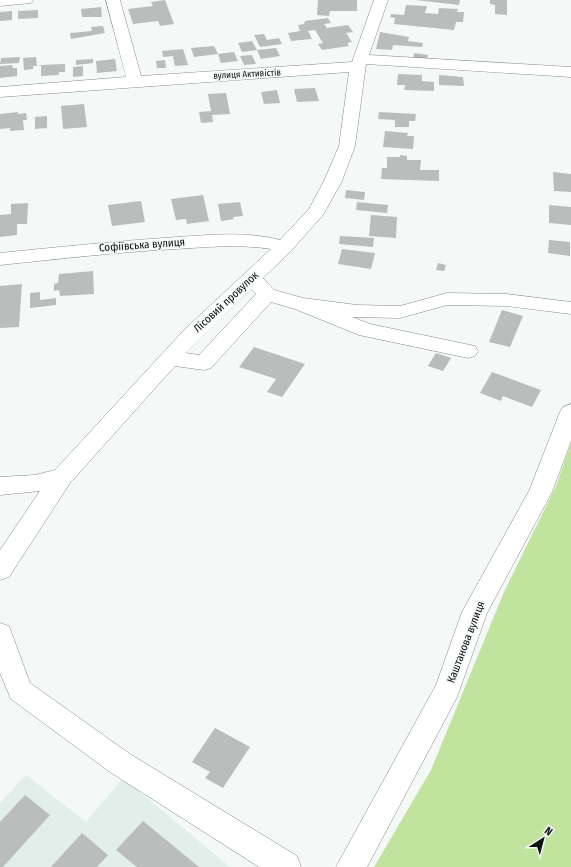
<svg xmlns="http://www.w3.org/2000/svg" width="571" height="867" font-family="'Fira Sans Condensed',sans-serif">
<style>
.built{fill:#e1eee9}
.green{fill:#c0e49d}
.building{fill:#babdbb}
.lines{fill:none;stroke-linecap:round;stroke-linejoin:round}
.minor-casing{stroke:#868a88;stroke-width:1}
.minor{fill:#fff;fill-rule:evenodd}
.labels{text-anchor:middle;dominant-baseline:central;stroke-width:3;stroke-linejoin:round;paint-order:stroke}
.far-street-label{font-size:9px;fill:#101111;stroke:#f4f8f7}
.street-label{font-size:11px;fill:#101111;stroke:#f4f8f7}
</style>
<rect width="100%" height="100%" fill="#f4f8f7"/>
<path class="built" d="M26,775L86,822L123,778L230,867H0V803Z"/>
<path class="green" d="M571,443V867H374L431,770L504,592L556,486Z"/>
<path class="building" d="M165,0L174,24L160,26L158,21L133,24L128,9L153,6L151,2Z
M318,0H357V11H330L329,16L317,15Z
M415,0H460L459,5Z
M490,0H507V15L495,14V5L490,4Z
M406,5L427,6L425,13L438,14L439,8L458,9L457,12H464L463,22H456L454,30L394,24L395,18L390,17L391,14L404,15Z
M101,7L102,17H82L81,9Z
M38,10V18L18,19V11Z
M12,11V20L0,21V12Z
M328,18L331,23L324,24L327,28L348,25L353,32L346,33L352,42L347,43L349,46L322,50L318,44L323,43L315,30L308,31L312,39L291,41L288,33L300,31L298,25L304,24L305,21Z
M103,26L105,33L71,39L70,33L92,31L91,27Z
M380,32L409,37L408,41L423,43L422,47L393,45L392,50L376,49Z
M264,34L267,40L279,38L282,44L260,47L254,35Z
M252,41L257,50L276,48L280,56L261,59L257,50L242,52L238,43Z
M214,46L218,54L194,57L191,48Z
M183,49L188,65L175,66L173,56L163,57L162,51Z
M234,52L238,61L221,63L218,54Z
M414,53L428,55L427,60L413,59Z
M252,55L256,64L244,65L240,56Z
M20,57L19,63L0,64L1,58Z
M36,57L37,66H33V69L24,70L23,58Z
M93,59V63L76,65V60Z
M115,59L117,71L97,73L96,61Z
M165,60L166,68H157L156,61Z
M65,64V72H59V75L41,76V65Z
M12,65L13,68H17V76L0,78V66Z
M83,66V76L73,77V67Z
M398,74L422,75V81L434,82V91L404,90L405,85H397Z
M439,75L463,77L464,86L439,85Z
M315,88L319,101L297,102L294,89Z
M277,90L280,103L264,104L261,92Z
M226,93L230,114L212,115L213,122L201,123L199,112L211,111L208,94Z
M84,104L87,127L63,129L61,106Z
M18,112V114L26,113L27,120H23L24,130L10,131V128L0,129V114Z
M379,112L416,114L415,121H409V127H395V120L378,119Z
M47,116V128L35,129V117Z
M385,131L408,133L407,136H414L413,149L383,147Z
M400,155L407,156V160H421L420,170H439V181L381,179L382,168H387V157H400Z
M553,172L571,174V192L554,191Z
M346,190L365,192L364,200L345,198Z
M203,195L209,221L187,224L186,219L176,220L171,199Z
M141,201L145,222L112,226L108,205Z
M240,202L243,216L233,217L234,219L221,221L218,204Z
M357,202L388,205L387,213L356,210Z
M28,203L27,224H17V235L0,237V215L11,214V204Z
M549,205L571,207V225L549,223Z
M371,215L397,217L396,238L369,236Z
M340,236L374,238L373,247L339,244Z
M549,240L570,242V256L548,253Z
M342,249L375,253L371,269L338,264Z
M438,263L446,265L444,271L436,270Z
M93,271L94,294L60,296L59,290L54,291V284L58,283L59,274Z
M22,284L19,327L0,328V286Z
M40,292V300L56,298V305L30,308V293Z
M502,310L523,316L510,347L489,342Z
M254,347L305,364L282,397L267,392L276,379L239,367Z
M436,353L451,358L443,371L428,366Z
M492,372L541,390L532,407L503,396L501,401L480,393Z
M215,728L250,747L223,788L205,778L210,772L192,762Z
M25,795L50,815L3,867H0V822Z
M143,821L199,867H137L116,850Z
M82,833L108,855L97,867H51Z"/>
<g class="lines">
<g class="minor-casing">
<path id="minor" d="M0,0H33L31,3L0,6Z
M106,0H120L141,76L352,62L374,0H388L369,55L571,67V77L366,64L355,146L342,181L323,215L291,251L263,278L274,290L303,298L357,305L400,306L447,293L507,294L571,302V314L507,306L447,305L400,318L352,317L370,324L475,346L478,351L475,356L468,358L359,335L295,309L271,302L211,368L204,370L175,366L70,483L9,577L0,580V550L40,491L0,495V477L35,475L55,470L184,330L271,249C239,244 208,247 176,249C117,252 59,259 0,265V253C59,247 118,241 177,237C211,235 246,231 280,240L309,209L324,181L339,146L349,72L0,97V87L126,77ZM251,289L256,294L199,355L186,353Z
M571,404V441L552,492L487,613L457,697L367,867H336L436,685L462,612L529,491L560,412L563,407Z
M0,623L9,626L30,683L130,754L297,856L301,867H259L110,772L11,699L0,673Z"/>
</g>
<use href="#minor" class="minor"/>
</g>
<g class="labels">
<g class="far-street-label">
<text transform="translate(247 74) rotate(-3)">вулиця Активістів</text>
</g>
<g class="street-label">
<text transform="translate(142 245) rotate(-4)">Софіївська вулиця</text>
<text transform="translate(226 302) rotate(-43)">Лісовий провулок</text>
<text transform="translate(466 642) rotate(-69)">Каштанова вулиця</text>
</g>
</g>
<g transform="translate(543 839) rotate(36)" stroke="#f4f8f7" stroke-width="3" paint-order="stroke">
<path d="M0-3L7 15L0 10L-7 15Z" fill="#101111"/>
<text y="-6" font-size="11" font-weight="bold" text-anchor="middle" fill="#101111">N</text>
</g>
</svg>
